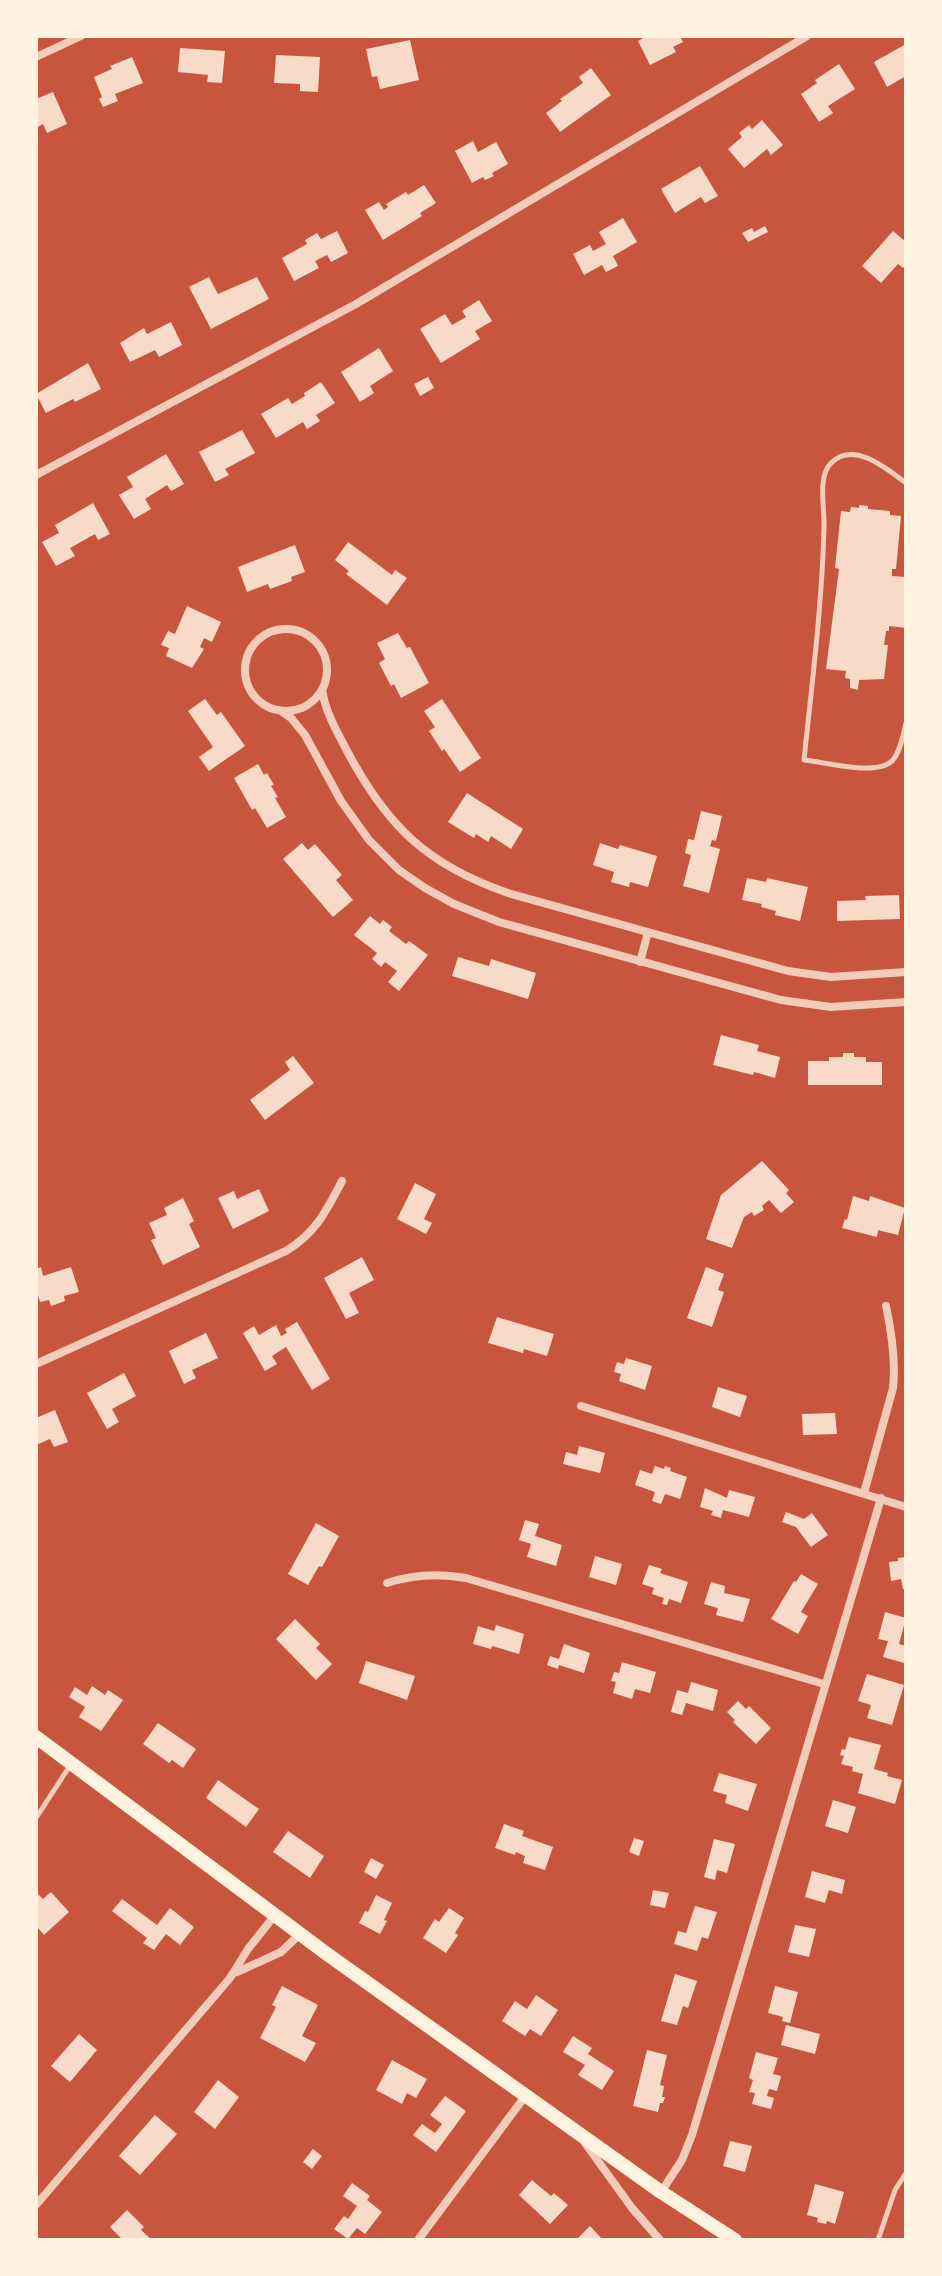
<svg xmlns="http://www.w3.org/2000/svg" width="942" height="2276" font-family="'Titillium Web',sans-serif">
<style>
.building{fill:#f7dbc8}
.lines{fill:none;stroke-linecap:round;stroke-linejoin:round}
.service{stroke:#f1ccb7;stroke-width:5}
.minor{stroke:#f1ccb7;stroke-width:8}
.secondary{stroke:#fff3e0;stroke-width:14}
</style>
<rect width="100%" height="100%" fill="#c8553d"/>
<path class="building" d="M647,36H680L683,42L673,47L676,52L650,65L638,41Z
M410,40L419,80L380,89L377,76L372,77L366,49Z
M906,44V76L887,87L874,62Z
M180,48L225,51L222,83L207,82L208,75L178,72Z
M276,55L320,57L318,92L300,91V84L274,83Z
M132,57L143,83L115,94L118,101L103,107L99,99L102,97L94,77L112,69L110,66Z
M839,64L855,89L828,106L833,113L819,122L801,94L817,83L815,80Z
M591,68L611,95L560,132L546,113L562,101L560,99L583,83L579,77Z
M53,92L67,124L47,133L43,124L36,128V99Z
M762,120L783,145L771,155L767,149L744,168L728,149L742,137L739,133L749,125L752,129Z
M473,141L478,152L496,142L508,164L492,173L494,176L485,180L483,177L472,183L455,151Z
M700,166L718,196L705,203L701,197L675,213L661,189Z
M424,185L436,203L420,213L422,216L383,240L365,210L379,202L384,210L388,207L386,204L406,192L408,195Z
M623,218L637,242L613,256L618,266L606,272L602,265L584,275L573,254L590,245L593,251L606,244L599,232Z
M765,226L768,232L748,242L742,233L752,228L754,232Z
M337,231L348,253L331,262L327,255L315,261L319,268L294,281L282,258L307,244L305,240L317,233L321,239Z
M893,231L906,242V265L903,268L898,264L881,283L862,266Z
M209,277L218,294L257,277L269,299L211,329L189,287Z
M479,300L492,321L475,331L480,339L441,363L420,329L445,314L452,325L466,317L462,311Z
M171,322L182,345L159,357L155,350L130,362L120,343L144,328L147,334Z
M379,348L393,371L370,386L374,393L360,402L341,372Z
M88,363L101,389L75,402L73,399L46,413L36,394Z
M428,377L434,388L420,396L414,384Z
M321,382L335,403L316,415L320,421L307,429L303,422L276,438L261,414L288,398L292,404L305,396L304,393Z
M242,430L255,453L225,469L229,475L215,482L199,452Z
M166,454L184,484L171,491L167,485L145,499L151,509L134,519L119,495L133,487L127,477Z
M93,503L110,534L98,540L95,534L70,548L75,556L56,566L42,542L59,533L55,525Z
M859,505L868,506V509L890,511V515L901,516L896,569H892V576L906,577V628L889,626V631H886L884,645H888L884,679L859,680L858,690L850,688V679L845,678L846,671L826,669L839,569L835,568L841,511L850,512L851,507L859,508Z
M348,542L392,575L395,570L407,578L387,605L346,574L349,571L335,560Z
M295,545L305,572L291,577L292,581L270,589L268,584L247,592L238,567Z
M187,606L221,622L212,642L204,638L200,647L204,649L192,668L166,656L169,648L161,645L168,631L175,634Z
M398,633L407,648L410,647L429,683L401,698L394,684L391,686L379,663L385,659L377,643Z
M205,699L217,715L221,712L245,746L209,771L199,757L213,747L188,711Z
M442,699L481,758L460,772L444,749L442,751L429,731L435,727L424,711Z
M258,764L264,775L267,773L274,785L271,786L278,797L275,798L286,817L267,828L255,808L252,810L234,778Z
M467,793L523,829L511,849L491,836L488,842L476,834L474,838L448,822Z
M701,811L722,816L716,841L712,840L710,846L720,849L709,893L683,886L691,855L685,853L688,839L694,840Z
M302,843L308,850L315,844L342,875L336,880L353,900L333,917L283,859Z
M600,843L618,849L620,845L657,856L648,887L630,882L629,887L611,882L614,872L593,865Z
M747,878L766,882L767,878L808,887L800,921L775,915L776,911L761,907L762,904L742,900Z
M899,895L900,919L837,921V901L866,900L865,896Z
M370,916L380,924L383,920L392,927L389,931L406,944L409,941L428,955L399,991L388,982L397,971L385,962L381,967L372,959L377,953L354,935Z
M458,957L489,966L491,959L536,973L528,999L452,976Z
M721,1035L759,1045L757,1051L780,1057L775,1078L754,1072L753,1075L713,1065Z
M843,1053H854V1057H866V1062H882V1085H808V1061H829V1057H843Z
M293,1056L314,1083L265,1120L250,1100L290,1070L285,1062Z
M762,1161L789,1190L786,1193L794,1202L781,1213L769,1200L762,1206L764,1210L754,1216L752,1212L744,1217L732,1248L706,1239L721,1195Z
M415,1183L436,1194L424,1219L432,1223L426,1234L397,1219Z
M259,1189L269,1211L233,1229L218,1198L234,1191L237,1199Z
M853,1196L869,1201L870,1196L905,1208L898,1235L878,1230L877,1237L842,1228L845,1219L847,1220Z
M183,1198L194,1221L189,1224L200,1247L163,1265L151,1240L156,1238L149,1223L167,1215L164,1208Z
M362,1257L374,1280L349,1293L359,1313L346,1319L324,1278Z
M41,1267L43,1276L71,1267L79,1292L64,1296L65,1301L51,1306L49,1300L40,1302L36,1289V1269Z
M706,1267L724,1274L718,1290L724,1292L712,1327L687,1318Z
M497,1317L554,1334L547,1356L524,1349L523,1353L488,1343Z
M297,1322L330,1379L312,1390L286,1347L272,1356L277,1364L265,1371L243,1333L254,1326L259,1335L276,1325L281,1336L287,1333L285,1329Z
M206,1333L218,1358L192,1370L196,1378L184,1384L169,1351Z
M626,1358L652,1366L645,1390L619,1381L621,1374L614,1372L617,1362L624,1364Z
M124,1373L136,1396L112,1409L119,1422L107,1429L87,1393Z
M718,1387L747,1396L740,1417L712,1407Z
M55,1410L68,1442L54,1447L50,1439L36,1445V1418Z
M835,1413L837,1434L803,1435L802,1414Z
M579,1446L605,1453L600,1473L563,1464L566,1452L577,1455Z
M655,1466L664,1469L665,1466L671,1468L670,1471L687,1477L680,1499L665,1494L661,1504L652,1501L655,1492L635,1485L640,1470L652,1474Z
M705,1488L727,1498L729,1490L755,1497L749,1517L723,1510L721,1518L711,1515L713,1511L700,1507Z
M786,1512L804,1519L812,1513L828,1535L811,1547L796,1527L782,1522Z
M525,1520L539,1524L535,1536L562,1545L556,1566L527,1557L531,1544L519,1540Z
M316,1523L339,1536L322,1567L319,1566L308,1585L288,1574Z
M595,1556L622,1564L616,1585L589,1577Z
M906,1557V1589H903L901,1579L891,1581L889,1562L898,1561V1558Z
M649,1565L662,1569L660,1573L688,1582L681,1603L669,1599L667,1605L662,1604L664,1598L652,1594L654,1588L642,1584Z
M801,1574L818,1584L801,1612L808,1616L798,1634L771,1619L794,1581L796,1582Z
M711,1582L725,1586L724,1593L750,1599L743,1622L716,1615L718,1608L704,1604Z
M885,1612L906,1618L899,1644L906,1646L904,1663L883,1657L888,1641L878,1639Z
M295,1619L320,1644L316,1648L332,1664L316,1680L276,1639Z
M496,1625L524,1634L519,1654L492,1646L491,1649L473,1644L478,1626L494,1631Z
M564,1644L590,1653L584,1673L559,1665L558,1669L547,1665L550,1656L559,1659Z
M366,1661L415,1676L407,1700L359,1683Z
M622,1662L656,1672L650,1693L635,1689L632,1699L613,1693L616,1682L611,1681L614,1672L619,1673Z
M867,1674L904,1685L892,1725L867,1718L871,1705L858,1701Z
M691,1682L718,1690L713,1711L686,1703L682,1715L671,1712L677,1690L688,1693Z
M92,1686L105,1695L108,1690L123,1700L101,1731L79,1717L85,1707L69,1697L75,1687L87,1695Z
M738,1701L746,1709L749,1706L771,1728L756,1744L733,1722L735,1720L727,1712Z
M158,1723L196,1749L183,1768L172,1760L169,1763L143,1744Z
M849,1737L881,1745L874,1769L888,1773L887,1776L902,1780L895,1804L858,1793L863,1774L852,1771L853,1767L841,1764L844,1756L840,1755L842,1749L845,1750Z
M719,1773L757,1784L748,1811L725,1803L727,1795L713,1791Z
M218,1780L259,1809L246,1827L206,1798Z
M833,1800L856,1807L848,1833L825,1826Z
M504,1824L524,1831L522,1836L553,1847L545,1870L523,1863L525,1856L516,1852L515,1855L495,1848Z
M288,1831L324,1856L310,1878L273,1852Z
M634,1838L644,1841L639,1856L629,1852Z
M714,1839L735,1844L727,1873L717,1870L715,1880L704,1877Z
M371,1858L384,1865L376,1879L364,1872Z
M812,1871L845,1880L842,1894L829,1890L825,1903L805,1897Z
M653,1890L669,1893L665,1908L650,1905Z
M36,1892L43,1899L51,1892L69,1912L44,1935L36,1926Z
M376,1895L392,1903L384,1920L387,1921L380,1934L359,1923L365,1911L368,1912Z
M122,1899L157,1925L170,1908L194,1927L180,1945L166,1934L154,1950L143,1943L147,1938L112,1911Z
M695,1906L717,1912L708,1939L702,1937L697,1951L674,1944L678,1931L686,1933Z
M449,1908L464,1918L455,1933L458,1935L446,1953L423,1938L435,1919L439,1922Z
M795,1925L816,1929L809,1957L788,1952Z
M675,1974L697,1981L688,2008L683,2006L677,2025L661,2021Z
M282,1986L318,2005L302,2036L316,2043L305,2062L260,2038L276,2007L272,2005Z
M775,1986L798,1992L790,2023L782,2021L783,2017L768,2013Z
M536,1995L558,2010L541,2036L530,2029L525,2036L502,2021L515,2001L527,2009Z
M786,2025L820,2034L815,2054L781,2045Z
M79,2034L97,2050L70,2082L51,2066Z
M573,2036L592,2048L588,2054L614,2071L602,2090L578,2075L585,2065L563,2052Z
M647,2050L667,2055L660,2085L664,2086L662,2097H665L663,2103H660L658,2112L633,2106Z
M756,2052L778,2058L773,2074L781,2076L777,2091L769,2089L767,2096L774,2098L771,2109L752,2104L755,2093L749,2092L753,2080L749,2078Z
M392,2060L427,2079L416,2098L407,2093L402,2104L376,2090Z
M218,2080L239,2097L215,2129L194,2112Z
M445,2096L466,2111L436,2152L413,2135L422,2124L435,2133L442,2124L430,2115Z
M155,2115L177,2134L140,2175L119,2156Z
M730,2141L752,2146L745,2172L723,2166Z
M313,2149L322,2156L312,2169L303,2162Z
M532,2180L551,2196L554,2193L568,2205L550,2224L519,2195Z
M352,2183L370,2196L367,2200L382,2212L365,2234L357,2228L348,2239L334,2229L344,2216L348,2219L357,2206L343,2196Z
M815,2184L844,2192L835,2224L827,2221L826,2224L817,2222L818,2218L807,2215Z
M127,2210L144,2227L141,2230L152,2240H123L110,2227Z
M590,2226L603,2240H576Z"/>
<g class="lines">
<path class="service" d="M906,483C887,469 854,440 831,463C817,477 825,509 824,528C822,605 812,683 804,760C826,762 878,777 893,760C901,750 903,735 906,723
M36,1818L71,1764
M878,2240L895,2190L906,2173"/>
<path class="minor" d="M36,57L81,36
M36,475L356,304L807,36
M245 670a41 41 0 1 1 82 0a41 41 0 1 1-82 0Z
M322,689C325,712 337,731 347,751C387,826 427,865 508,893L788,971L831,977L906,972
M281,711L291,718L305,735L341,801L369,840L399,870L425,888L454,904L499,922L781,1000L831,1007L906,1002
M640,962L648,932
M36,1364L286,1251C316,1233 326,1211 342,1181
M581,1406L906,1507
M864,1493L893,1388C896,1361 892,1334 886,1306
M387,1583C414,1574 439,1573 466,1578L824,1684
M237,1972L281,1952L300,1934
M585,2143L632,2208L660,2240
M661,2192L682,2160L692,2135L881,1498
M36,2205L230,1978L248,1949L275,1915
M418,2240L526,2095"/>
<path class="secondary" d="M36,1737L327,1954L661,2192L735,2240"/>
</g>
<rect width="942" height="2276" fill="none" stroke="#fff3e0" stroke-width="76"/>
</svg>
